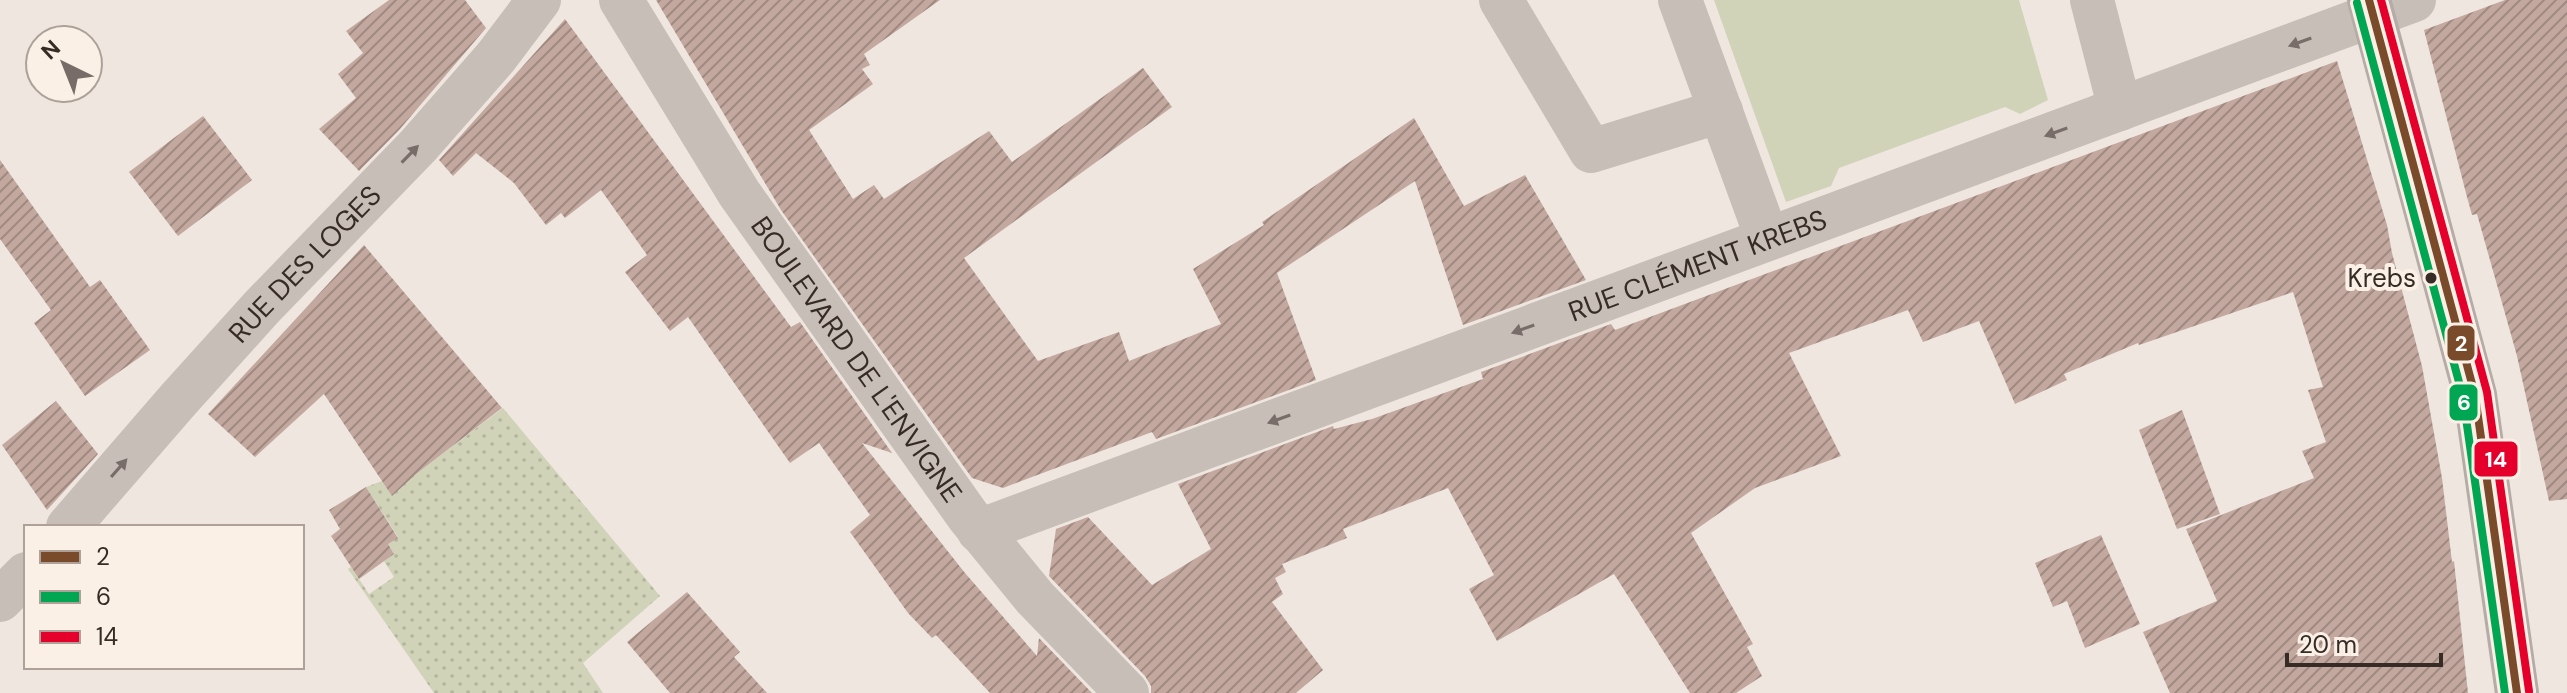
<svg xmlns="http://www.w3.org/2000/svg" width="2567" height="693" font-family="'DM Sans',sans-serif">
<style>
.grass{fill:url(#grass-dots)}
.green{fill:#d0d3b8}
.building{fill:url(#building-hatch)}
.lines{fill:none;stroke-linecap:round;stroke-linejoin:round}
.minor{stroke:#c7beb8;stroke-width:44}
.major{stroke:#b5aca8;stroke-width:44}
.bus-1-casing{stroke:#fbf0e6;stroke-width:14}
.bus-2-casing{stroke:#fbf0e6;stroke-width:14}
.bus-3-casing{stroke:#fbf0e6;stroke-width:14}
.bus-1{stroke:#7a4b2a;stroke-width:8}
.bus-2{stroke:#00a651;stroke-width:8}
.bus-3{stroke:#e4002b;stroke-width:8}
.oneway{fill:#786d68}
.bus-dot{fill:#372b26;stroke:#fbf0e6;stroke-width:3}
.labels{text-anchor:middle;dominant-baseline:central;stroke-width:8;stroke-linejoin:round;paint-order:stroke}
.bus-label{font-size:26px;fill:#372b26;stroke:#fbf0e6;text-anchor:end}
.street-label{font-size:28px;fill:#372b26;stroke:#fbf0e6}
.line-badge{stroke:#fbf0e6;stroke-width:3}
.badge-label{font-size:22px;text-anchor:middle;font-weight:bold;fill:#fff}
</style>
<defs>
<pattern id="grass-dots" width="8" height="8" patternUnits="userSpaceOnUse" patternTransform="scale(2)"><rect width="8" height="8" fill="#d0d3b8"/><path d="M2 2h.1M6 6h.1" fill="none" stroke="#b3b59e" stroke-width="1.8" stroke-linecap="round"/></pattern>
<pattern id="building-hatch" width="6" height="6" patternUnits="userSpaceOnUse" patternTransform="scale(2)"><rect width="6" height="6" fill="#c3a89f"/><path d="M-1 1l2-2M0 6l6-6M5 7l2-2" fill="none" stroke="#9f8981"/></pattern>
</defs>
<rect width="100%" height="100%" fill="#eee6df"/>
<path class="grass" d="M503,408L660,596L583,663L603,693H434L348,569L351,567L369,594L394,577L384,561L394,554L388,544L398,537L366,487L382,481L407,466L413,476Z"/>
<path class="green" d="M1714,0H2019L2048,100L2020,114L2005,107L1839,168L1831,186L1786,202Z"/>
<path class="building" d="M389,0H465L486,28L400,129L359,171L319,129L356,98L338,74L363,53L346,31Z
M656,0H940L864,54L870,65L862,69L873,84L809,130L853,199L874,185L884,199L989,131L1012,162L1143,68L1172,107L964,258L1038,361L1119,332L1129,361L1221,324L1193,269L1264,225L1262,222L1414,118L1464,206L1525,175L1586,280L1463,325L1415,181L1277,273L1316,380L1156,439L1152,432L1003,488L972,478L781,210Z
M2505,0H2567V499L2549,501L2517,356L2477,214L2472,215L2467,197L2424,30Z
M565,19L791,327L800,322L892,453L862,443L965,573L1037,656L1039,638L1092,693H990L936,635L932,638L908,613L850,532L870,515L819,443L790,463L688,317L670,331L625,272L647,255L601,190L565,218L561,213L546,225L514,183L476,153L453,176L439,160Z
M2337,61L2387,225L2392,253L2422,366L2442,478L2452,562L2454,561L2468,693H2170L2143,632L2217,601L2186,529L2314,478L2302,451L2326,442L2308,390L2323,387L2293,292L2139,345L2138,343L2064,374L2067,380L2015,404L1979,321L1923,342L1908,310L1789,353L1841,456L1755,488L1691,533L1753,644L1747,647L1762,676L1736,693H1690L1614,574L1497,641L1469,589L1494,575L1448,488L1343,529L1347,538L1282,564L1286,572L1275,578L1283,594L1272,602L1323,670L1296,693H1151V686L1145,676L1049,576L1056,529L1088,517L1152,585L1211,549L1178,484L1333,426L1334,429L1372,419L1483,379L1481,372L1611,324L1615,330Z
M203,116L252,180L178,236L129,172Z
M0,160L90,287L100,280L150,350L85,396L34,323L51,310L0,239Z
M364,245L502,408L416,474L392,496L324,394L255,457L208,414Z
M56,401L98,454L47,510L2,445Z
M2182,410L2220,514L2177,529L2139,430Z
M366,487L398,538L388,544L394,554L359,579L331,536L340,529L329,510Z
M2101,535L2140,624L2085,648L2067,601L2053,607L2035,563Z
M687,592L740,652L734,657L767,693H670L627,642Z"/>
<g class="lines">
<g class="minor">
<path id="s1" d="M621,0L739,193L968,516L1035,598L1127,693"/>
<path d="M1501,0L1591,151L1721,111"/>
<path d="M1680,0L1767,238"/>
<path d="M2092,0L2120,109"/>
<path id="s2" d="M68,527L178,400L262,307L418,146L496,57L539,0"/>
<path id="s3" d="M979,531L2414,0"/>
<path d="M0,600L26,574"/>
</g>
<path class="major" d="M2369,0L2475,395L2517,693"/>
<g class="bus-1-casing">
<path id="bus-1" d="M2369,0L2475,395L2517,693"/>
</g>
<g class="bus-2-casing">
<path id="bus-2" d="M2357,3L2463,397L2505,693"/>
</g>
<g class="bus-3-casing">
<path id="bus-3" d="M2381,0L2487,392L2529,691"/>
</g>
<use href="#bus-1" class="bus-1"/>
<use href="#bus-2" class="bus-2"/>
<use href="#bus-3" class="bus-3"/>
</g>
<defs><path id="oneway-solid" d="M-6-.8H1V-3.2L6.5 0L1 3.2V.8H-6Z" transform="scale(2)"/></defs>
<g class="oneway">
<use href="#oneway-solid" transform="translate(2300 42) rotate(160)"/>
<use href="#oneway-solid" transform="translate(2056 132) rotate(160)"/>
<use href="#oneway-solid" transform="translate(410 154) rotate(-46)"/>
<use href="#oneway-solid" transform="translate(1523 329) rotate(160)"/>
<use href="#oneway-solid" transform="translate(1279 419) rotate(160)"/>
<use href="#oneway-solid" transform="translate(119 468) rotate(-49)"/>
</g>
<circle class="bus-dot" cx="2431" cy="278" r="7"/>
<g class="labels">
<g class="bus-label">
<text x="2416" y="278">Krebs</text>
</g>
<g class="street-label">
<text stroke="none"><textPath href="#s2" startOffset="354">RUE DES LOGES</textPath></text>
<text stroke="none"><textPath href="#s3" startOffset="766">RUE CLÉMENT KREBS</textPath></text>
<text stroke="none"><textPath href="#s1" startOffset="430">BOULEVARD DE L'ENVIGNE</textPath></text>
</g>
</g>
<g class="line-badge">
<rect x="2446" y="324" width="30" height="38" rx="8" fill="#7a4b2a"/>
<rect x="2448" y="383" width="31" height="39" rx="8" fill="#00a651"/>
<rect x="2473" y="440" width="46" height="38" rx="8" fill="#e4002b"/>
</g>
<g class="badge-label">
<text x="2461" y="351">2</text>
<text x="2464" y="410">6</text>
<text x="2496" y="467">14</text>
</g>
<rect x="24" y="525" width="280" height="144" fill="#fbf0e6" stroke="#ada199" stroke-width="2"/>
<rect x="40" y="551" width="40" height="12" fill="#7a4b2a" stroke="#ada199" stroke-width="2"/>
<text x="96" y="565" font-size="24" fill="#372b26">2</text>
<rect x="40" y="591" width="40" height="12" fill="#00a651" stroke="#ada199" stroke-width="2"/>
<text x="96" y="605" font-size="24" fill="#372b26">6</text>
<rect x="40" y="631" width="40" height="12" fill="#e4002b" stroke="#ada199" stroke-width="2"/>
<text x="96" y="645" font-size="24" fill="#372b26">14</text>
<g transform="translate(64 64) rotate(317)"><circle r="38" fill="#fbf0e6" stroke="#ada199" stroke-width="2"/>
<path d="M0-6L14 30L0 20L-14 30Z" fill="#776c67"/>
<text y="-12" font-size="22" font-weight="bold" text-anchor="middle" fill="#372b26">N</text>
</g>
<path d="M2287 653v12h154v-12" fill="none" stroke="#372b26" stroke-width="4"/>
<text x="2299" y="653" font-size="24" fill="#372b26" stroke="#fbf0e6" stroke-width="6" paint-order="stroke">20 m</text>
</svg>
